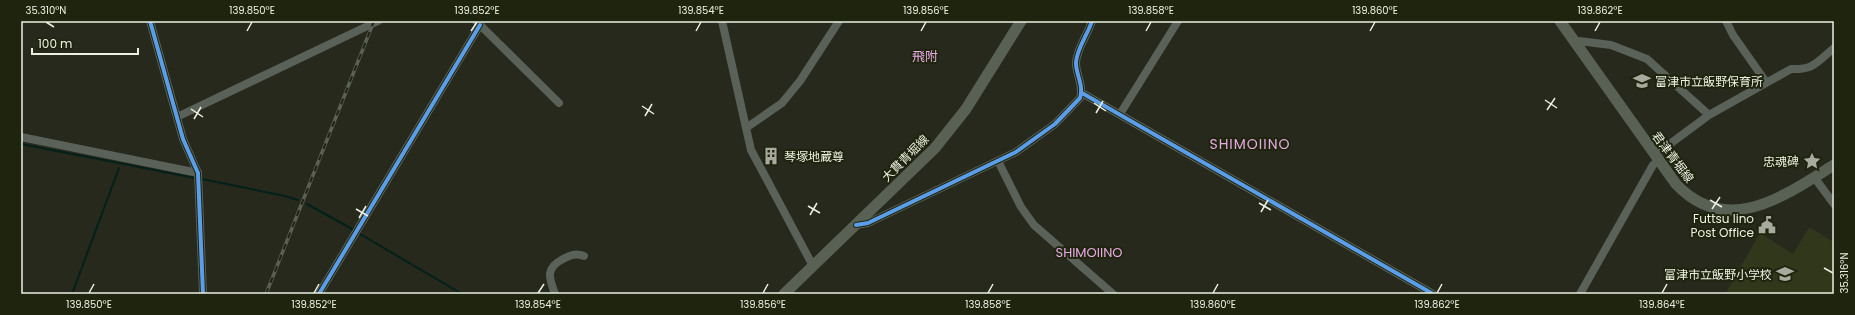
<svg xmlns="http://www.w3.org/2000/svg" width="1855" height="315" font-family="Poppins,'Noto Sans JP',sans-serif">
<style>
.built{fill:#30371b}
.lines{fill:none;stroke-linecap:round;stroke-linejoin:round}
.stream{stroke:#03211a;stroke-width:2}
.minor{stroke:#596158;stroke-width:8}
.major{stroke:#596155;stroke-width:11}
.rail-casing{stroke:#5b5f56;stroke-width:3.5}
.rail{stroke:#1f240e;stroke-width:2;stroke-dasharray:6;stroke-linecap:butt}
.cycleway-casing{stroke:#1f240e;stroke-width:6}
.cycleway{stroke:#5a9eea;stroke-width:4}
.ticks{fill:none;stroke:#ecf0e2;stroke-width:1.5}
.labels{text-anchor:middle;dominant-baseline:central;stroke-width:4;stroke-linejoin:round;paint-order:stroke}
.poi-label{font-size:12px;fill:#ecf0e2;stroke:#1f240e;text-anchor:end}
.street-label{font-size:12px;fill:#ecf0e2;stroke:#1f240e}
.neighbourhood-label{font-size:13px;fill:#e6abe2;stroke:#1f240e}
.quarter-label{font-size:14px;letter-spacing:1px;fill:#e6abe2;stroke:#1f240e}
.neatline{fill:none;stroke:#ecf0e2;stroke-width:1.5}
.ticks-label{font-size:10px;text-anchor:middle;fill:#ecf0e2}
</style>
<rect width="100%" height="100%" fill="#26291c"/>
<path class="built" d="M1809,227L1834,242V294H1725L1760,233L1793,254Z"/>
<g class="lines">
<path class="stream" d="M21,144L195,178
M202,179L285,196L298,200
M307,204L354,230
M360,234L462,294
M72,294L119,168"/>
<path class="minor" d="M150,21L183,139L198,173L203,294
M476,21L559,103
M722,21L751,150L813,266
M1726,21L1733,35L1766,82
M1575,43L1579,41L1611,45L1647,59L1709,115
M1082,93L1433,294
M1120,114L1178,21
M177,117L378,21
M746,128L782,103L800,81L839,21
M21,137L198,173
M1655,155L1709,115L1791,69C1814,70 1817,62 1834,48
M998,161L1021,207L1034,225L1113,294
M1814,177L1834,204
M856,225L868,223L1016,152L1055,124L1080,98C1084,85 1076,75 1076,63C1076,50 1088,34 1092,21
M319,294L480,25
M555,294C549,278 545,268 563,259C571,255 575,253 584,256
M1580,294L1653,165L1659,160"/>
<path class="major" d="M1560,21L1676,184C1727,238 1784,196 1834,165
M784,294L935,148L966,109L1021,21"/>
<g class="rail-casing">
<path id="rail" d="M266,294L374,21"/>
</g>
<use href="#rail" class="rail"/>
<g class="cycleway-casing">
<path id="cycleway" d="M150,21L183,139L198,173L203,294
M1082,93L1433,294
M856,225L868,223L1016,152L1055,124L1080,98C1084,85 1076,75 1076,63C1076,50 1088,34 1092,21
M319,294L480,25"/>
</g>
<use href="#cycleway" class="cycleway"/>
</g>
<path class="ticks" d="M46,22L54,27M247,31L252,22M471,31L477,22M696,31L701,22M921,31L926,22M1146,31L1151,22M1370,31L1375,22M1595,31L1600,22M1545,100L1557,108M1094,103L1106,111M642,106L654,114M191,109L203,117M1547,110L1555,98M1096,113L1103,101M645,116L652,104M194,119L201,107M1710,200L1722,207M1259,203L1271,210M808,206L820,213M356,209L368,216M1712,209L1720,197M1261,212L1268,200M810,215L817,203M359,218L366,206M1824,268L1833,273M89,293L94,284M314,293L319,284M538,293L544,284M763,293L768,284M988,293L993,284M1213,293L1218,284M1437,293L1442,284M1662,293L1667,284"/>
<defs>
<g id="school-bare" transform="scale(1.38)"><path d="M0-5L7-2L0 1L-7-2ZM-4 1L0 2.5L4 1V4Q0 6-4 4Z" fill="#a7aa9d" stroke="#1f240e" stroke-width="2.5" paint-order="stroke"/></g>
<g id="building-bare" transform="scale(1.38)"><path d="M-4-6H4V6H1V3H-1V6H-4ZM-2.5-4.3h1.7v1.8h-1.7ZM.8-4.3h1.7v1.8H.8ZM-2.5-1h1.7V.8h-1.7ZM.8-1h1.7V.8H.8Z" fill="#a7aa9d" stroke="#1f240e" stroke-width="2.5" paint-order="stroke"/></g>
<g id="sight-bare" transform="scale(1.38)"><path d="M0-6L1.8-2.2L6-1.7L2.9 1.2L3.7 5.4L0 3.3L-3.7 5.4L-2.9 1.2L-6-1.7L-1.8-2.2Z" fill="#a7aa9d" stroke="#1f240e" stroke-width="2.5" paint-order="stroke"/></g>
<g id="civic-bare" transform="scale(1.38)"><path d="M-.6-6.5H3V-4.5H.6V-3L4-1V1h2V6H-6V1h2V-1L-.6-3ZM-1.2 2.5V6h2.4V2.5Z" fill="#a7aa9d" stroke="#1f240e" stroke-width="2.5" paint-order="stroke"/></g>
</defs>
<g fill-rule="evenodd">
<use href="#school-bare" x="1642" y="81"/>
<use href="#building-bare" x="771" y="156"/>
<use href="#sight-bare" x="1812" y="161"/>
<use href="#civic-bare" x="1767" y="225"/>
<use href="#school-bare" x="1785" y="274"/>
</g>
<g class="labels">
<g class="poi-label">
<text x="1655" y="81" text-anchor="start">富津市立飯野保育所</text>
<text x="784" y="156" text-anchor="start">琴塚地蔵尊</text>
<text x="1799" y="161">忠魂碑</text>
<text x="1754" y="218">Futtsu Iino<tspan x="1754" dy="14">Post Office</tspan></text>
<text x="1772" y="274">富津市立飯野小学校</text>
</g>
<g class="street-label">
<text transform="translate(1673 157) rotate(53)">君津青堀線</text>
<text transform="translate(905 158) rotate(-45)">大貫青堀線</text>
</g>
<g class="neighbourhood-label">
<text x="925" y="56">飛附</text>
<text x="1089" y="252">SHIMOIINO</text>
</g>
<g class="quarter-label">
<text x="1250" y="144">SHIMOIINO</text>
</g>
</g>
<rect width="1855" height="315" fill="none" stroke="#1f240e" stroke-width="44"/>
<path d="M32 48v6h106v-6" fill="none" stroke="#ecf0e2" stroke-width="2"/>
<text x="38" y="48" font-size="12" fill="#ecf0e2" stroke="#1f240e" stroke-width="3" paint-order="stroke">100 m</text>
<rect x="22" y="22" width="1811" height="271" class="neatline"/>
<g class="ticks-label">
<text x="46" y="14">35.310°N</text>
<text x="252" y="14">139.850°E</text>
<text x="477" y="14">139.852°E</text>
<text x="701" y="14">139.854°E</text>
<text x="926" y="14">139.856°E</text>
<text x="1151" y="14">139.858°E</text>
<text x="1375" y="14">139.860°E</text>
<text x="1600" y="14">139.862°E</text>
<text transform="translate(1844 273) rotate(-90)" y="4">35.316°N</text>
<text x="89" y="308">139.850°E</text>
<text x="314" y="308">139.852°E</text>
<text x="538" y="308">139.854°E</text>
<text x="763" y="308">139.856°E</text>
<text x="988" y="308">139.858°E</text>
<text x="1213" y="308">139.860°E</text>
<text x="1437" y="308">139.862°E</text>
<text x="1662" y="308">139.864°E</text>
</g>
</svg>
